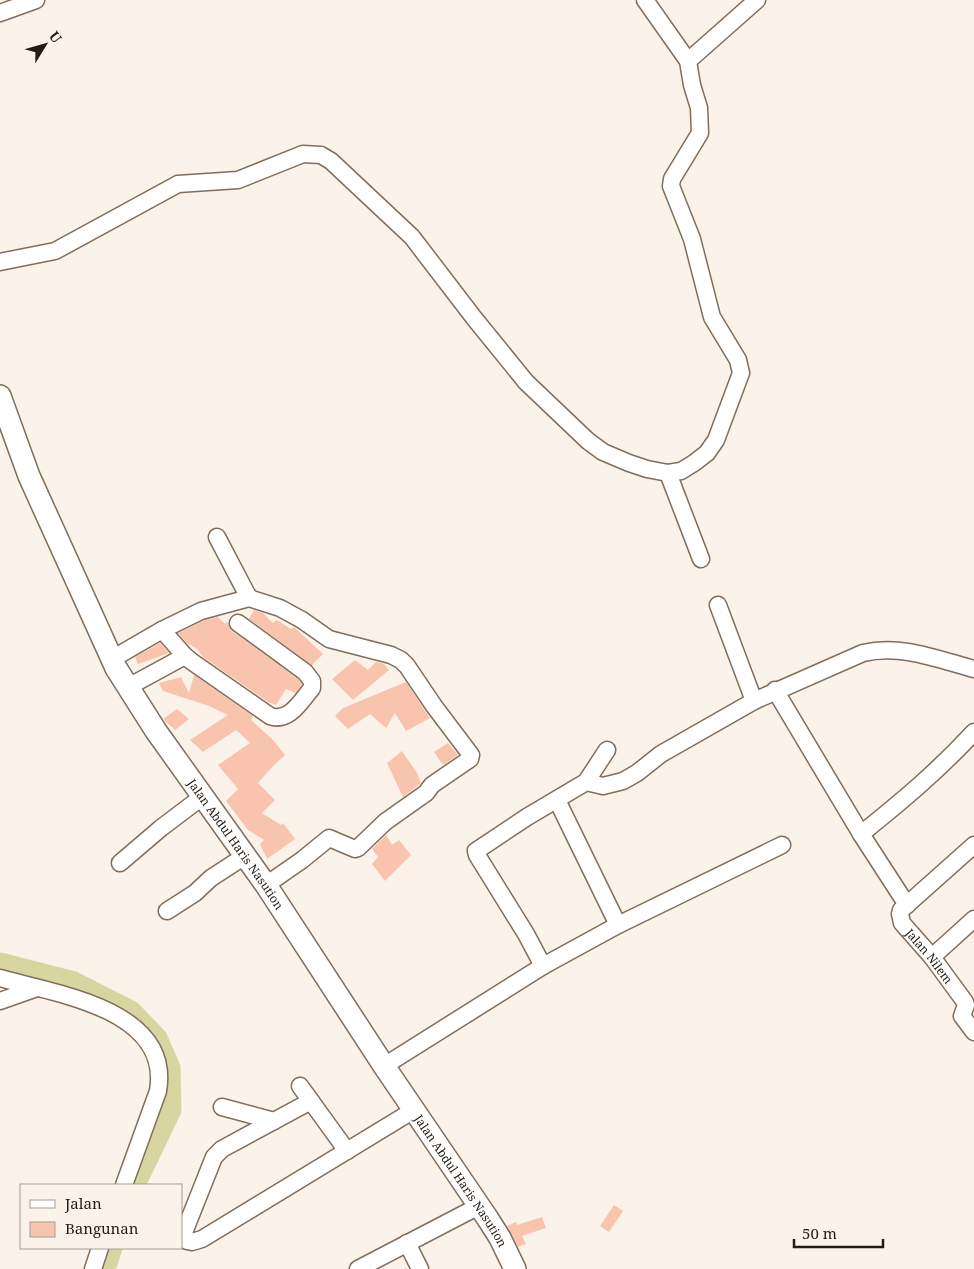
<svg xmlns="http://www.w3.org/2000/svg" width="974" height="1269" font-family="'Noto Serif',serif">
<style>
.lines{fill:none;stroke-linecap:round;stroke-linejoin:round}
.river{stroke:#d7d5a0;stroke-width:21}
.building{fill:#f9c4ad}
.minor-casing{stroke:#816d5a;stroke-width:19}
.major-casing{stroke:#816d5a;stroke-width:24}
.minor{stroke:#fff;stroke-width:16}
.major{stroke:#fff;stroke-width:21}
.labels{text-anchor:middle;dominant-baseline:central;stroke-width:4;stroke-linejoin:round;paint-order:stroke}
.street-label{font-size:12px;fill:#241b14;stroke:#fbf2e9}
</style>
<rect width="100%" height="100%" fill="#fbf2e9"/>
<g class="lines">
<path class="river" d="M0,963L74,982L131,1011L157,1038L170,1068L171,1110L135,1185
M105,1269L112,1248"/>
</g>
<path class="building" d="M254,610L263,613L273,623L277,620L291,629L294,627L323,654L312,665L249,619Z
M218,617L225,624L227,622L228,623L232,631L298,679L302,684L296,693L286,689L276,705L268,702L203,657L197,649L187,643L178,633L205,620Z
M160,643L169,653L138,664L135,657Z
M355,660L368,670L376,662L384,664L389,670L353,700L332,679Z
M194,675L253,716L251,720L273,740L285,755L272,767L258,783L275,800L262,813L281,825L283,823L295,839L267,859L260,844L264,840L248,830L226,801L238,789L218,765L250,743L236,730L203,752L190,740L228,715L209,706L163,691L159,683L181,677L189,693Z
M406,682L430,718L406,731L395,713L386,728L370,714L348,729L335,716L343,708Z
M177,709L189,719L175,730L163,719Z
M448,743L458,755L443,765L434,752Z
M402,751L417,773L421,783L403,797L387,763Z
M386,835L392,845L399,840L411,855L385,881L372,864L378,857L372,849Z
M614,1205L623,1211L609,1232L600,1226Z
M542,1217L546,1228L522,1236L526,1244L518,1247L507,1226L516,1222L517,1225Z"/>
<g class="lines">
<g class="minor-casing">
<g id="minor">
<path d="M0,13L36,0"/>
<path d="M688,61L757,0"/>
<path d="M0,262L55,251L178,184L238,180L303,154L321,155L331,161L412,237L474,318L526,382L588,441L603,452L629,463L647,469L668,473L681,471L694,463L707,453L716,440L741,373L738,360L712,317L692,239L671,186L672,179L700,133L699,108L692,85L688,61L645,0"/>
<path d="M668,473L701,559"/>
<path d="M217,537L249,598"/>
<path d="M718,605L754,701L863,653C901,644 937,659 974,669"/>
<path d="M162,630L185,656L191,661L270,716C289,723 301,701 312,688V681L305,672L238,623"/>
<path d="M112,659L162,630L201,611L249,598L280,608L302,620L329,639L391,655L401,660L407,666L434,706L471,755L470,759L432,785L426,793L385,822L358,848L355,849L329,838L302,860L266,885"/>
<path d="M128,687L185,656"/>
<path d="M775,690L861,834L907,905"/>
<path d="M586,782L603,786L623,781L637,773L661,754L754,701"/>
<path d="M557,800L618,925"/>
<path d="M861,834C902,801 938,771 974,732"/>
<path id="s1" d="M974,845L901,910L900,914L902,923L932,957L965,1002L966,1005L962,1016L974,1032"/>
<path d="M120,863L161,828L202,797"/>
<path d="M167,911L195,893L211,878L245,856"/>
<path d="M932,957L974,919"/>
<path d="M543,966L618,925L782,845"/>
<path d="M0,978C56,994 172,1009 158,1091L124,1185"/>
<path d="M0,1001L37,988"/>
<path d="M384,1066L543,966L526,934L477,855L476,851L527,817L586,782L607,750"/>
<path d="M300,1086L347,1151"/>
<path d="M311,1101L222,1149L214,1157L185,1230L184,1235L187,1241L192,1242L202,1239L414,1110"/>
<path d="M222,1107L274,1121"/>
<path d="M407,1243L420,1269"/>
<path d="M93,1269L100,1248"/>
<path d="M358,1269L479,1206"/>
</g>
</g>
<g class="major-casing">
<g id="major">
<path id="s2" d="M0,396L29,476L116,668L156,731L266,885L384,1066L488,1219L500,1238L515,1269"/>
</g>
</g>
<use href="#minor" class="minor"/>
<use href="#major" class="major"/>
</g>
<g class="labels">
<g class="street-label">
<text stroke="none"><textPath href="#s2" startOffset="509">Jalan Abdul Haris Nasution</textPath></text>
<text stroke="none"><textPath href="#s1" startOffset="154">Jalan Nilem</textPath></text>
<text stroke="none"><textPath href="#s2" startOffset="914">Jalan Abdul Haris Nasution</textPath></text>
</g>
</g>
<rect x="20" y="1184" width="162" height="65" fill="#fbf2e9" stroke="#a59c94"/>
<rect x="30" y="1200" width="25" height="8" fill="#ffffff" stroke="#a59c94"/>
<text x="65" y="1209" font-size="15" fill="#241b14">Jalan</text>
<rect x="30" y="1222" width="25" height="15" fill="#f9c4ad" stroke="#a59c94"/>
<text x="65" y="1234" font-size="15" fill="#241b14">Bangunan</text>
<g transform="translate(45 45) rotate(53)" stroke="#fbf2e9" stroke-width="4" paint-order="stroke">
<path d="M0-4L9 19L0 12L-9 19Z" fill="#241b14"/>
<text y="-8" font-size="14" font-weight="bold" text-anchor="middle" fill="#241b14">U</text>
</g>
<path d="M794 1239v8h89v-8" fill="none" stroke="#241b14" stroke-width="2.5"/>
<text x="802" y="1239" font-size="15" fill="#241b14" stroke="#fbf2e9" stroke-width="4" paint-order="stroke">50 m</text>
</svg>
